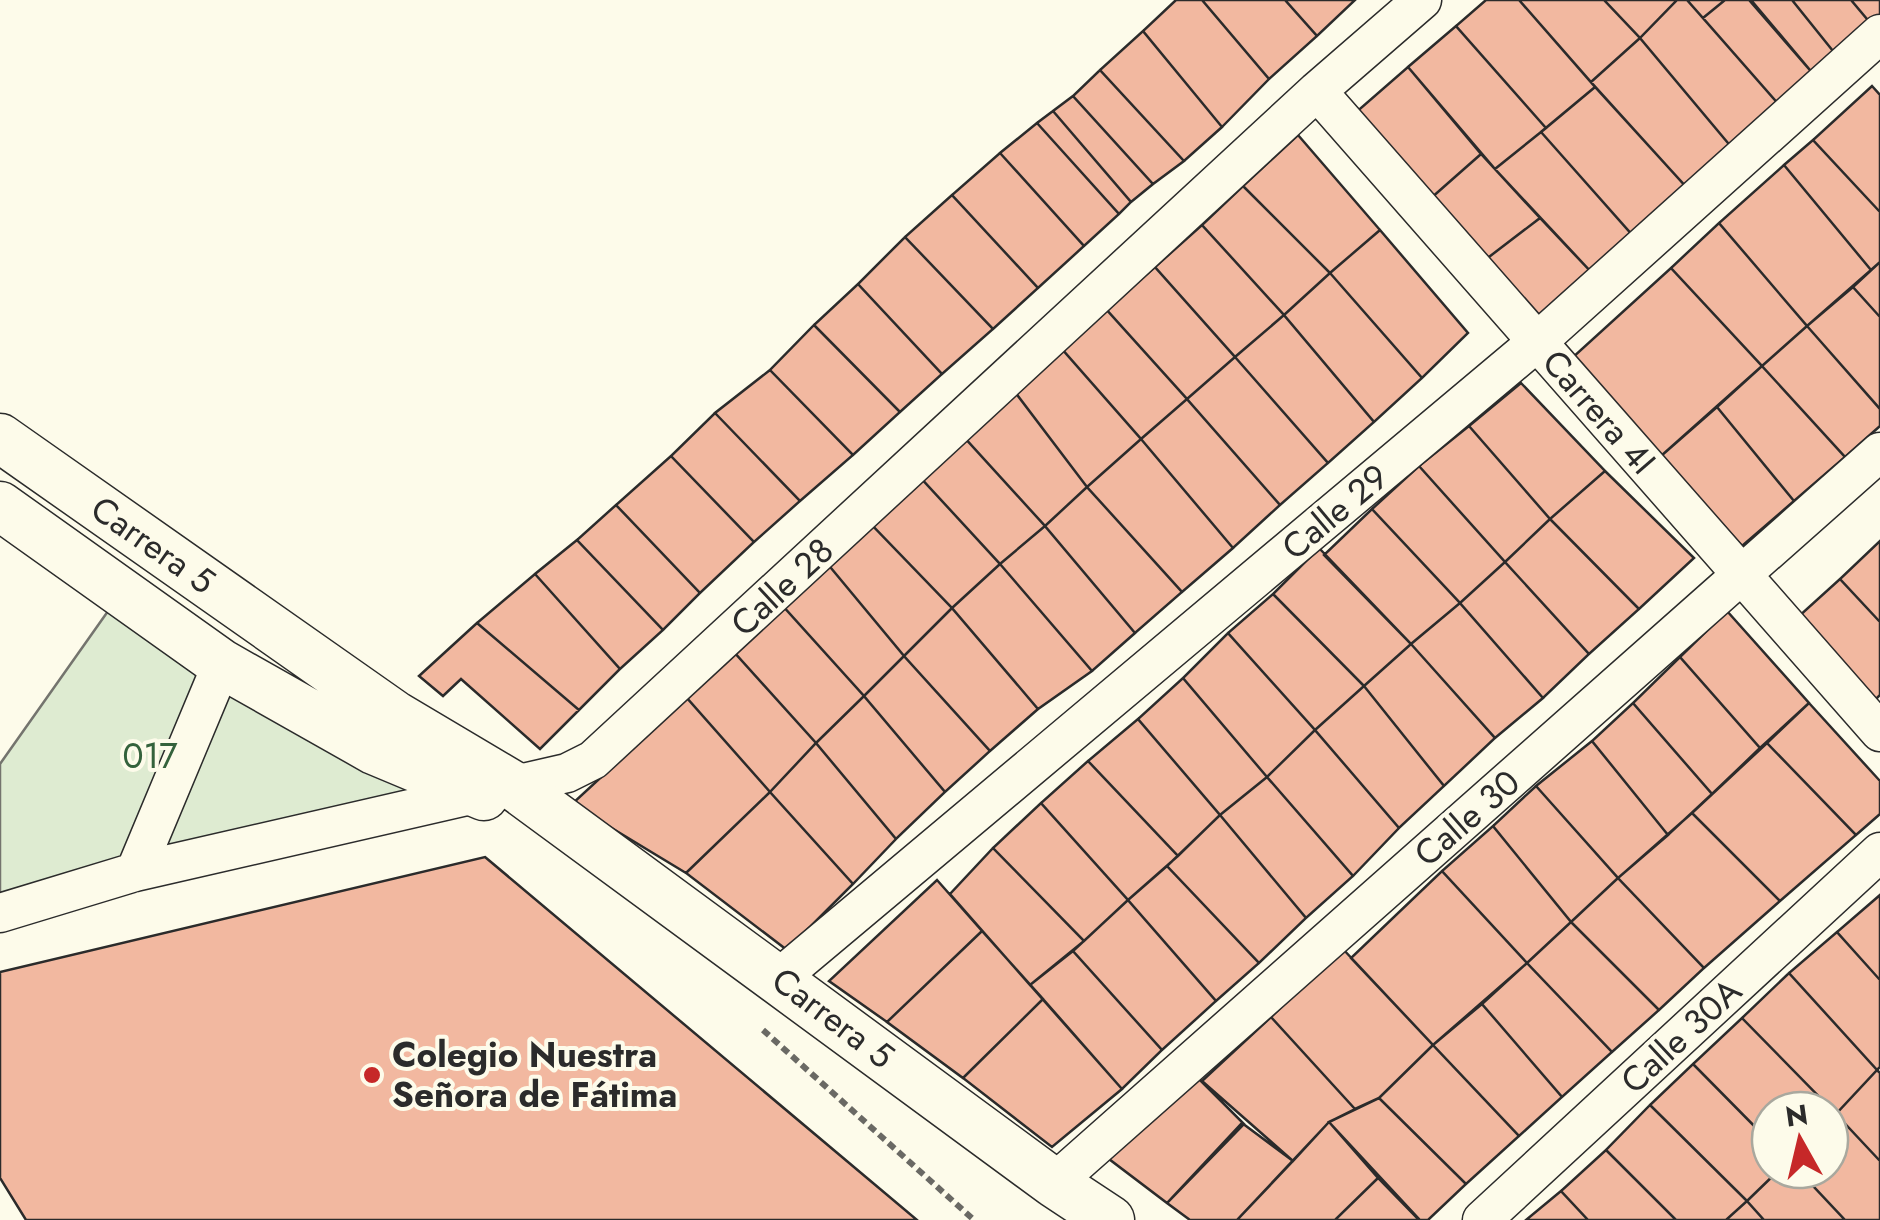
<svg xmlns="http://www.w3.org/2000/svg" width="1880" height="1220" font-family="Jost,sans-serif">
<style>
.green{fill:#deebd1;stroke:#74746e;stroke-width:2.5}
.building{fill:#f2b8a0;stroke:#2b2b2b;stroke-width:2.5}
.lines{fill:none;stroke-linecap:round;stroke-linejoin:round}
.minor-casing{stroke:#2b2b2b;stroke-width:41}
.tertiary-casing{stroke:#2b2b2b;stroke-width:51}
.path{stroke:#6a6964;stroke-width:6;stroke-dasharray:8 5;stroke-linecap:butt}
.minor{stroke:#fdfbea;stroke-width:38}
.tertiary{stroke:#fdfbea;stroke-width:48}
.poi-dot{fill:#c62828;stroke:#fdfbea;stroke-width:4}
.labels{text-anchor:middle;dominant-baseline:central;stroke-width:8;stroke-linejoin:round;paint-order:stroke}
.street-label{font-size:35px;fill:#2b2b2b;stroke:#fdfbea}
.park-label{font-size:35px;fill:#34623c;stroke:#fdfbea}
.poi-label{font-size:35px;font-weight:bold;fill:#2b2b2b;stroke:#fdfbea;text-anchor:start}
</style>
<rect width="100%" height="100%" fill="#fdfbea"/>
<path class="green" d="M118,597L442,806L0,912V764Z"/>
<path class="building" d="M1176,0H1202L1269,79L1222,127L1143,31Z
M1202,0H1285L1317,36L1269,79Z
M1285,0H1355L1317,36Z
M1486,0H1519L1595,87L1546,128L1456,26Z
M1519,0H1604L1640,38L1591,82Z
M1604,0H1677L1640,38Z
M1677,0H1687L1781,107L1733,149L1640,38Z
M1687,0H1725L1703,18Z
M1725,0H1749L1815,76L1781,107L1703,18Z
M1751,0H1792L1837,56L1815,76Z
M1792,0H1851L1872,25L1837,56Z
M1851,0H1880V18L1872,25Z
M1456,26L1546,128L1495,169L1408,67Z
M1143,31L1222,127L1184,161L1100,70Z
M1640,38L1733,149L1688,189L1591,82Z
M1408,67L1481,154L1430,199L1354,114Z
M1100,70L1184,161L1153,184L1073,96Z
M1872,86L1880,95V212L1813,140Z
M1595,87L1688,189L1634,237L1541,132Z
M1073,96L1153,184L1131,202L1053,111Z
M1053,111L1131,202L1119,214L1037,123Z
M1037,123L1119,214L1084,246L1000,153Z
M1541,132L1634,237L1593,274L1495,169Z
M1298,135L1380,230L1330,273L1243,186Z
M1813,140L1880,212V262L1871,270L1784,165Z
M1000,153L1084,246L1038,288L952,195Z
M1481,154L1540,218L1485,260L1430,199Z
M1784,165L1871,270L1807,326L1719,223Z
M1243,186L1330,273L1284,315L1202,225Z
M952,195L1038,288L993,329L905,237Z
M1540,218L1593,274L1540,321L1485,260Z
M1719,223L1807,326L1762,366L1671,268Z
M1202,225L1284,315L1235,357L1155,267Z
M1380,230L1468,333L1422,378L1330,273Z
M905,237L993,329L942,374L858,284Z
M1880,262V317L1853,287Z
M1155,267L1235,357L1187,399L1106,309Z
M1671,268L1762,366L1661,456L1572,358Z
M1330,273L1422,378L1374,422L1284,315Z
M858,284L942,374L900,412L814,325Z
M1853,287L1880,317V409L1807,326Z
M1106,309L1187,399L1141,439L1062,349Z
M1284,315L1374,422L1328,463L1235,357Z
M814,325L900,412L853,455L770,370Z
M1807,326L1880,409V426L1845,457L1762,366Z
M1062,349L1141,439L1087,487L1015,392Z
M1235,357L1328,463L1280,505L1187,399Z
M1762,366L1845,457L1794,501L1717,407Z
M770,370L853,455L800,501L715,413Z
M1521,383L1605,471L1550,519L1469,426Z
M1015,392L1087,487L1045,526L964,437Z
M1187,399L1280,505L1233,548L1141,439Z
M1717,407L1794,501L1742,546L1661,456Z
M715,413L800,501L754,542L671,456Z
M1469,426L1550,519L1505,562L1419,466Z
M964,437L1045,526L1000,564L919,476Z
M1141,439L1233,548L1182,592L1087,487Z
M671,456L754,542L700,593L616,505Z
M1419,466L1505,562L1460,603L1372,509Z
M1605,471L1694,558L1639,609L1550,519Z
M919,476L1000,564L952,608L870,523Z
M1087,487L1182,592L1135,633L1045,526Z
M616,505L700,593L663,630L577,540Z
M1372,509L1460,603L1411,644L1324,555Z
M1550,519L1639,609L1589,654L1505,562Z
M870,523L952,608L904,656L826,562Z
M1045,526L1135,633L1092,671L1000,564Z
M577,540L663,630L620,669L535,574Z
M1880,541V622L1840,579Z
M1319,548L1411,644L1364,686L1273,594Z
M826,562L904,656L864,696L782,605Z
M1505,562L1589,654L1543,698L1460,603Z
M1000,564L1092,671L1038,709L952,608Z
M535,574L620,669L579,710L477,623Z
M1840,579L1880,622V695L1875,700L1798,617Z
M1273,594L1364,686L1315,730L1228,633Z
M1460,603L1543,698L1495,738L1411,644Z
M782,605L864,696L816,743L734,652Z
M952,608L1038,709L990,751L904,656Z
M1727,611L1809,703L1760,748L1680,657Z
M477,623L579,710L540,749L461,679L443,696L419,676Z
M1228,633L1315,730L1267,777L1183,678Z
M1411,644L1495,738L1444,786L1364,686Z
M734,652L816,743L770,792L687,698Z
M904,656L990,751L945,792L864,696Z
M1680,657L1760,748L1712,794L1633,703Z
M1183,678L1267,777L1220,815L1138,719Z
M1364,686L1444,786L1399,828L1315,730Z
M864,696L945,792L896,839L816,743Z
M687,698L770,792L686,873L572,804Z
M1633,703L1712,794L1668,835L1592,741Z
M1809,703L1880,781V814L1856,835L1767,743Z
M1138,719L1220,815L1178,856L1088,761Z
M1315,730L1399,828L1353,876L1267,777Z
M1592,741L1668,835L1618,878L1536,786Z
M816,743L896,839L853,884L770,792Z
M1767,743L1856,835L1780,901L1692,813Z
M1088,761L1178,856L1128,900L1041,803Z
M1267,777L1353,876L1306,918L1220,815Z
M1536,786L1618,878L1571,922L1493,826Z
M770,792L853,884L787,950L686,873Z
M1041,803L1128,900L1084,941L993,848Z
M1692,813L1780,901L1704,968L1618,878Z
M1220,815L1306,918L1259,963L1167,866Z
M1493,826L1571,922L1527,963L1442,871Z
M993,848L1084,941L1030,985L950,894Z
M485,857L917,1220H26L0,1178V972Z
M1167,866L1259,963L1216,1001L1128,900Z
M1442,871L1527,963L1433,1045L1351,958Z
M1618,878L1704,968L1659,1010L1571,922Z
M937,880L982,931L887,1022L829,981Z
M1880,895V980L1837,932Z
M1128,900L1216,1001L1162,1050L1073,951Z
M1571,922L1659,1010L1612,1052L1527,963Z
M982,931L1043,999L963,1078L887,1022Z
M1837,932L1880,980V1067L1877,1070L1789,973Z
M1342,948L1433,1045L1379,1098L1355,1109L1271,1017Z
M1073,951L1162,1050L1122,1089L1030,985Z
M1527,963L1612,1052L1562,1097L1482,1004Z
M1789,973L1877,1070L1836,1114L1742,1018Z
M1043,999L1122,1089L1052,1147L963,1078Z
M1482,1004L1562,1097L1519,1136L1433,1045Z
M1271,1017L1355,1109L1329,1122L1293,1161L1202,1081Z
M1742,1018L1836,1114L1830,1120V1110H1770V1142L1693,1064Z
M1433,1045L1519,1136L1466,1184L1379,1098Z
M1693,1064L1770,1142V1170H1779L1747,1201L1650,1105Z
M1877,1070L1880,1073V1161L1836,1114Z
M1194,1074L1244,1124L1167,1203L1109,1159Z
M1379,1098L1466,1184L1428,1220H1420L1329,1122Z
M1650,1105L1747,1201L1726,1220H1676L1606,1150Z
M1836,1114L1880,1161V1220H1845L1798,1170H1830V1120Z
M1329,1122L1378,1178L1335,1220H1237Z
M1242,1123L1293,1161L1237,1220H1190L1167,1203Z
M1606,1150L1676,1220H1588L1561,1191Z
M1779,1170H1798L1845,1220H1764L1747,1201Z
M1378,1178L1419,1220H1335Z
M1561,1191L1588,1220H1526Z
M1747,1201L1764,1220H1726Z"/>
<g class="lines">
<g class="minor-casing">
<path id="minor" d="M1317,91L1880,732
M135,872L222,664
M0,913L135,872L567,773L593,760L1317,91L1422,0
M779,978L1537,342L1880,34
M1054,1183L1880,452
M1482,1220L1880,852"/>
</g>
<g class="tertiary-casing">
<path id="tertiary" d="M0,438L396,716L514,786L1054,1183L1110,1220
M0,506L222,664L374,750L484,796"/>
</g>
<path class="path" d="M763,1030L974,1220"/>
<use href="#minor" class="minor"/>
<use href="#tertiary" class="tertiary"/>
</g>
<circle class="poi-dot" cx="372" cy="1075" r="10"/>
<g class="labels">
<g class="street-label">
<text transform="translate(1599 412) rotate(49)">Carrera 4I</text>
<text transform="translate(1335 512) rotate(-40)">Calle 29</text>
<text transform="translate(153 545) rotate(35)">Carrera 5</text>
<text transform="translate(782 587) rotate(-43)">Calle 28</text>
<text transform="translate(1467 818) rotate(-41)">Calle 30</text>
<text transform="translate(833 1018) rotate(37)">Carrera 5</text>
<text transform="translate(1681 1036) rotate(-43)">Calle 30A</text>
</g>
<g class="park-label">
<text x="150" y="756">017</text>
</g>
<g class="poi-label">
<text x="392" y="1055">Colegio Nuestra<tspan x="392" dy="40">Señora de Fátima</tspan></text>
</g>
</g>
<g transform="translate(1800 1140) rotate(352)"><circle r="48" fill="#fdfbea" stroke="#a9a89e" stroke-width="2.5"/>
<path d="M0-8L18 38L0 25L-18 38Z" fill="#c62828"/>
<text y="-15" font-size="28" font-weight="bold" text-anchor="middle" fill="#2b2b2b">N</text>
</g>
</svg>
